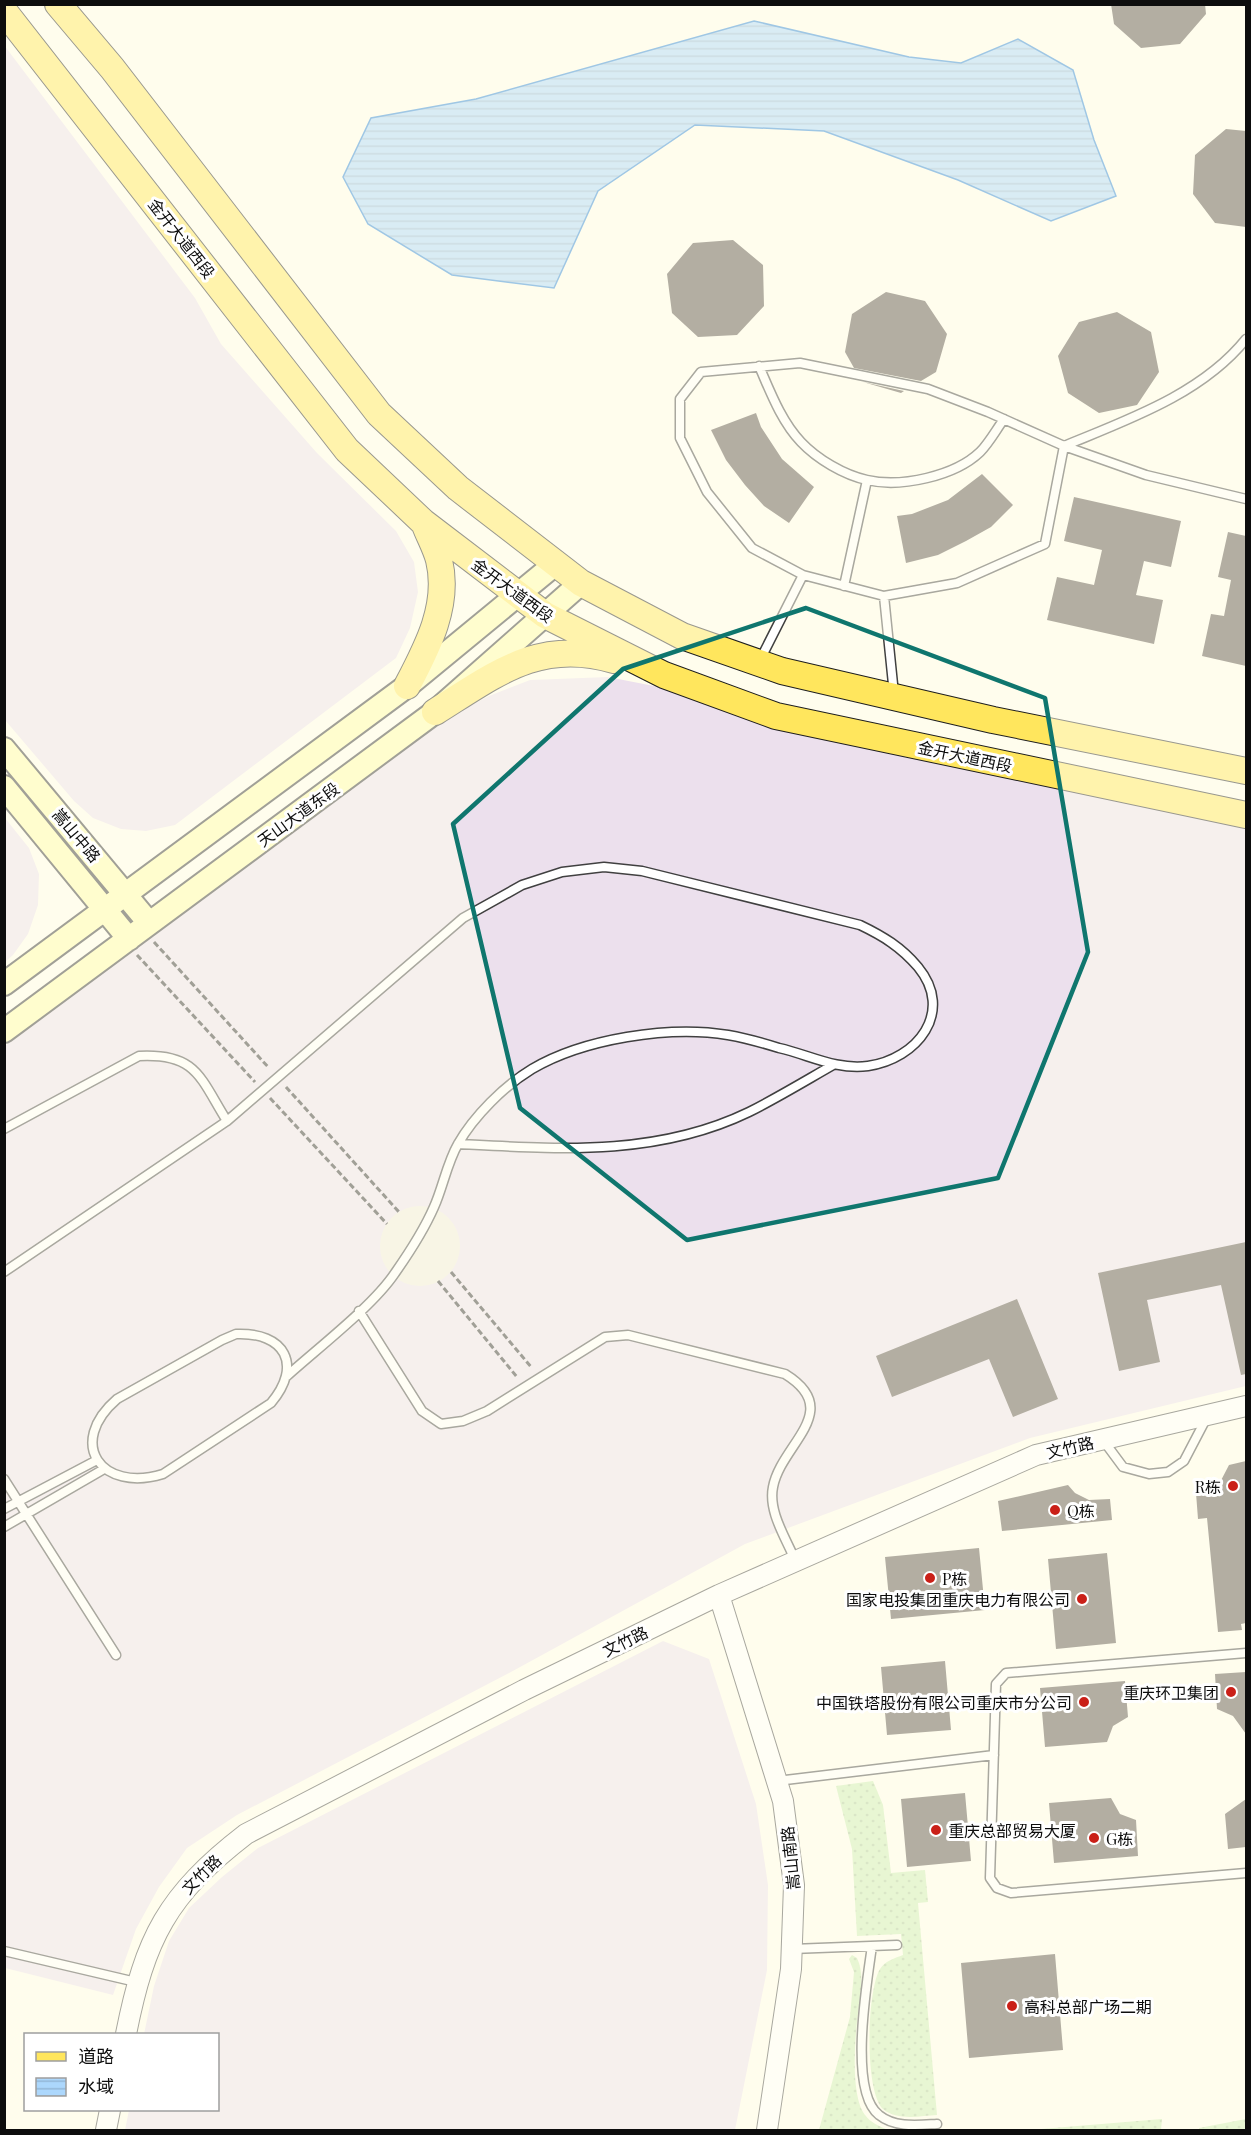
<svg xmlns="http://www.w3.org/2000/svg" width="1251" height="2135" font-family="'Playfair Display','Noto Sans SC',serif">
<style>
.industrial{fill:#ece0ed}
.grass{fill:url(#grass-dots)}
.plaza{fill:#f0ecdb}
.water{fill:url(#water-rules);stroke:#2c85da;stroke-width:1.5}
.building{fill:#574f48}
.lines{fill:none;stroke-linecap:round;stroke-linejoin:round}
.service-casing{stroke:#404040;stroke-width:11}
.tertiary-casing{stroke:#404040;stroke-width:22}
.secondary-casing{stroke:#2f2f2f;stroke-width:26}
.primary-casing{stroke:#1e1e1e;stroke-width:28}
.path{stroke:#2f2f2f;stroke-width:3;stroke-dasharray:6 3;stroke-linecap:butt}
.service{stroke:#fff;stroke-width:8}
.tertiary{stroke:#fff;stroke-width:20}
.secondary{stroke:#fffda8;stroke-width:22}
.primary{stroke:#ffe65d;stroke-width:26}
.marked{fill:none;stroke:#0f766e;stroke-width:4.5;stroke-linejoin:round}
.poi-dot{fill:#ca2018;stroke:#fff;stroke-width:2}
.labels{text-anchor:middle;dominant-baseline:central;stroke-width:6;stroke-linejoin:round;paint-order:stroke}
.street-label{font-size:16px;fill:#0d0d0d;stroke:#fff}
.poi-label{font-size:16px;fill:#0d0d0d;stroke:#fff;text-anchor:start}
</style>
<defs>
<pattern id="grass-dots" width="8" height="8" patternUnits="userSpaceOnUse" patternTransform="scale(1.5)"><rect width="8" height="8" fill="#ccedb3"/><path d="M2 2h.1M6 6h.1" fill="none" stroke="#aeca99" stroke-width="1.8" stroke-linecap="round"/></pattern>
<pattern id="water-rules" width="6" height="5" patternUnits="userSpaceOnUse" patternTransform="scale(1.5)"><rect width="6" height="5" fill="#acd7fc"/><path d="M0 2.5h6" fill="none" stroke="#93b7d7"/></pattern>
</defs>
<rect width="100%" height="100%" fill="#fffded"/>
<path class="industrial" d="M4,45L195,298L221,344L317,453L396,531L414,562L418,592L410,628L396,658L175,825L146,831L121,829L93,818L74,801L5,720Z
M608,677L659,687L772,726L1246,828V1386L1030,1438L745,1544L511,1672L237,1815L187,1848L159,1887L136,1929L113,1995L5,1968V1046L443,720L489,696L530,680Z
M5,818L29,848L39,874L38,905L28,934L13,955L5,962Z
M663,1641L709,1659L756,1804L768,1885L767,1970L735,2130H125L129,2110H218V2034H144L154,1986L169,1941L189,1908L222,1877L258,1848Z"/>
<path class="grass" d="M873,1781L883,1805L891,1873L925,1870L928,1902L918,1903L937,2115C920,2116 897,2121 883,2109C864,2091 867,1990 880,1969C885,1961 895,1958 903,1955L901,1934L857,1936L852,1849L836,1786Z
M852,1955L857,1958C865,1975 860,1994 858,2013C855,2037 850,2095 865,2115C871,2123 879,2126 888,2130H819L850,2017L854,1972L849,1959Z
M1162,2119L1161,2130H1029Z
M1246,2119V2130H1199V2128Z"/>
<path class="plaza" d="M380 1246a40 40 0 1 1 80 0a40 40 0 1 1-80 0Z"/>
<path class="water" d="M754,21L909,57L961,63L1018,39L1073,70L1094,140L1116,196L1051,221L958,180L824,131L695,125L598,191L554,288L452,275L368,224L343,177L371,118L476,99Z"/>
<path class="building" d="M1111,4H1205L1206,14L1180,44L1141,48L1114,24Z
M1226,129L1246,131V227L1215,223L1193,194L1195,155Z
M733,240L763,265L764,306L737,335L698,337L672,313L667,274L693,243Z
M886,292L925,301L947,334L936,372L921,381L854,368L845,352L852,314Z
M1117,312L1151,332L1159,372L1137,405L1099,413L1068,393L1058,356L1079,322Z
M863,382L904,391L901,393Z
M756,413L761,427L782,459L814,487L789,523L764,506L745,485L726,460L711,430Z
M982,474L1013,505L991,527L966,541L938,555L906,563L897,516L912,514L948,500Z
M1074,497L1181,521L1171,567L1144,561L1136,595L1163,600L1154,644L1047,620L1057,577L1094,585L1102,550L1064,541Z
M1228,532L1246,536V666L1202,656L1211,614L1224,616L1231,580L1218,577Z
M1246,1242V1374L1241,1375L1221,1285L1147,1300L1160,1362L1119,1371L1098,1273Z
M1017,1299L1058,1399L1013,1417L989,1359L892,1397L876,1356Z
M1246,1461V1623L1241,1624L1242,1630L1218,1632L1207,1518L1198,1519L1196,1493L1216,1490L1229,1465Z
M1068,1485L1075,1493L1089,1500L1110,1499L1112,1520L1002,1531L998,1501Z
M979,1548L985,1610L891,1619L885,1557Z
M1107,1553L1116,1643L1056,1649L1048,1559Z
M945,1661L951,1730L887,1735L881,1667Z
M1246,1672V1734L1233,1716L1217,1709L1215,1674Z
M1125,1681L1128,1717L1113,1726L1107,1742L1045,1747L1040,1688Z
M965,1793L971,1861L907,1867L901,1799Z
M1111,1798L1120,1814L1136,1820L1138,1856L1054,1863L1049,1803Z
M1246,1799V1847L1228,1849L1225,1814Z
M1055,1954L1063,2050L969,2058L961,1963Z"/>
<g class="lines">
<g class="service-casing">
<path id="service" d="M759,366C770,391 781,421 801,442C817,459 844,475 867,480C901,488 955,476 980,452C989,443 996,430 1004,419
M1064,446L1045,544L957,583L884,596L803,575L752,548L707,492L680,438V399L701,372L800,363L928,389L988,412L1064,446L1146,475L1246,499
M1064,446C1127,420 1202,394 1246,339
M844,586L867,480
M884,596L894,694
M760,660L803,575
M4,1129L139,1056C197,1053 200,1078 227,1121
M458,1144C558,1149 656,1157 749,1112C777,1098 805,1081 833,1065
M4,1272L227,1121L463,918L522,885L562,872L604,867L642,871L860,925C883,936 901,947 918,967C955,1012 917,1059 868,1066C835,1070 810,1055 779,1048C763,1043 745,1038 728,1035C669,1025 583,1039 532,1069C504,1086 474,1116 458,1144C447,1163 443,1187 434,1207C424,1230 409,1253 395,1273C373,1306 318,1348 287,1376
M359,1311L422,1411L441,1424L463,1421L487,1411L605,1337L628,1335L785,1374C845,1411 781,1444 773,1487C768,1512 786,1538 795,1560
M236,1334C285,1332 303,1365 271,1403L163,1474C101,1493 66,1443 117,1399L222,1340Z
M1103,1440L1123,1467L1149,1474L1168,1472L1184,1461L1207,1417
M4,1479L116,1655
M4,1509L97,1460
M4,1527L104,1469
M1246,1653L1006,1673L996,1684L990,1878L997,1888L1011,1893L1246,1873
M777,1781L994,1755
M872,1946C867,1982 848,2091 879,2115C895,2128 918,2125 937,2124
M792,1949L897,1945
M4,1951L136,1982"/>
</g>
<g class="tertiary-casing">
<path id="tertiary" d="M719,1595L783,1801L794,1885L791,1969L767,2130
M126,2034C145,1938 167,1895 246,1834L524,1690L719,1595L1036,1455L1246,1406
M106,2130L110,2110"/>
</g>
<g class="secondary-casing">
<path id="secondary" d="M4,749L149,923
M4,787L129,939
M4,984L407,686L554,565
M4,1031L435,712L581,583"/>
</g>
<g class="primary-casing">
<path id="primary" d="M58,4L112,68L379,414L458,488L581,583L682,636L782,671L993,720L1246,771
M4,11L347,450L423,522L545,615L664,675L776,716L1246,815
M407,686C427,648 450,605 439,560C436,548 429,536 425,525
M435,712C496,674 539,638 614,660"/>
</g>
<path class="path" d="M154,942L269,1068
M137,955L255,1082
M286,1087L399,1212
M270,1098L387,1224
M451,1272L532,1368
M438,1281L517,1377"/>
<use href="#service" class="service"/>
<use href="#tertiary" class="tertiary"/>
<use href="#secondary" class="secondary"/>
<use href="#primary" class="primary"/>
</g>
<path d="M0 0H1251V2135H0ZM806,608L1045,698L1088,952L998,1178L687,1240L520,1108L453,824L623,669Z" fill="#fffded" fill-opacity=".55" fill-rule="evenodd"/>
<path class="marked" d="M806,608L1045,698L1088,952L998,1178L687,1240L520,1108L453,824L623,669Z"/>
<g class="poi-dot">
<circle cx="1233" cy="1486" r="6"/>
<circle cx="1055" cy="1510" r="6"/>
<circle cx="930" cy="1578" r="6"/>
<circle cx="1082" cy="1599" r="6"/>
<circle cx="1231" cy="1692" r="6"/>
<circle cx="1084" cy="1702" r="6"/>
<circle cx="936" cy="1830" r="6"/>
<circle cx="1094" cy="1838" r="6"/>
<circle cx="1012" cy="2006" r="6"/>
</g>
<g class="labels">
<g class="street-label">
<text transform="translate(182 238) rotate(52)">金开大道西段</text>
<text transform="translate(513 590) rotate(36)">金开大道西段</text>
<text transform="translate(965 756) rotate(12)">金开大道西段</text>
<text transform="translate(298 814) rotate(-36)">天山大道东段</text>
<text transform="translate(77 835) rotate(50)">嵩山中路</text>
<text transform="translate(1070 1447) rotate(-13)">文竹路</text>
<text transform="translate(625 1641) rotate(-26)">文竹路</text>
<text transform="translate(790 1858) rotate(-96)">嵩山南路</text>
<text transform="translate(201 1874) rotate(-45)">文竹路</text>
</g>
<g class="poi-label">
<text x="1221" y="1486" text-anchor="end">R栋</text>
<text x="1067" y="1510">Q栋</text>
<text x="942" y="1578">P栋</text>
<text x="1070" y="1599" text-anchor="end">国家电投集团重庆电力有限公司</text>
<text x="1219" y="1692" text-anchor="end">重庆环卫集团</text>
<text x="1072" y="1702" text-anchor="end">中国铁塔股份有限公司重庆市分公司</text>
<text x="948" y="1830">重庆总部贸易大厦</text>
<text x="1106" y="1838">G栋</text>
<text x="1024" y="2006">高科总部广场二期</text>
</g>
</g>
<rect width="1251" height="2135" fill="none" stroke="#0d0d0d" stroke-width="12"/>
<rect x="24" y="2033" width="195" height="78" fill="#ffffff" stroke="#9e9e9e" stroke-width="1.5"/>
<rect x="36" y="2052" width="30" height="9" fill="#ffe65d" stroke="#9e9e9e" stroke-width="1.5"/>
<text x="78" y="2063" font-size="18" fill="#0d0d0d">道路</text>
<rect x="36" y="2078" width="30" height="18" fill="url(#water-rules)" stroke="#9e9e9e" stroke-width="1.5"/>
<text x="78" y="2093" font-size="18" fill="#0d0d0d">水域</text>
</svg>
